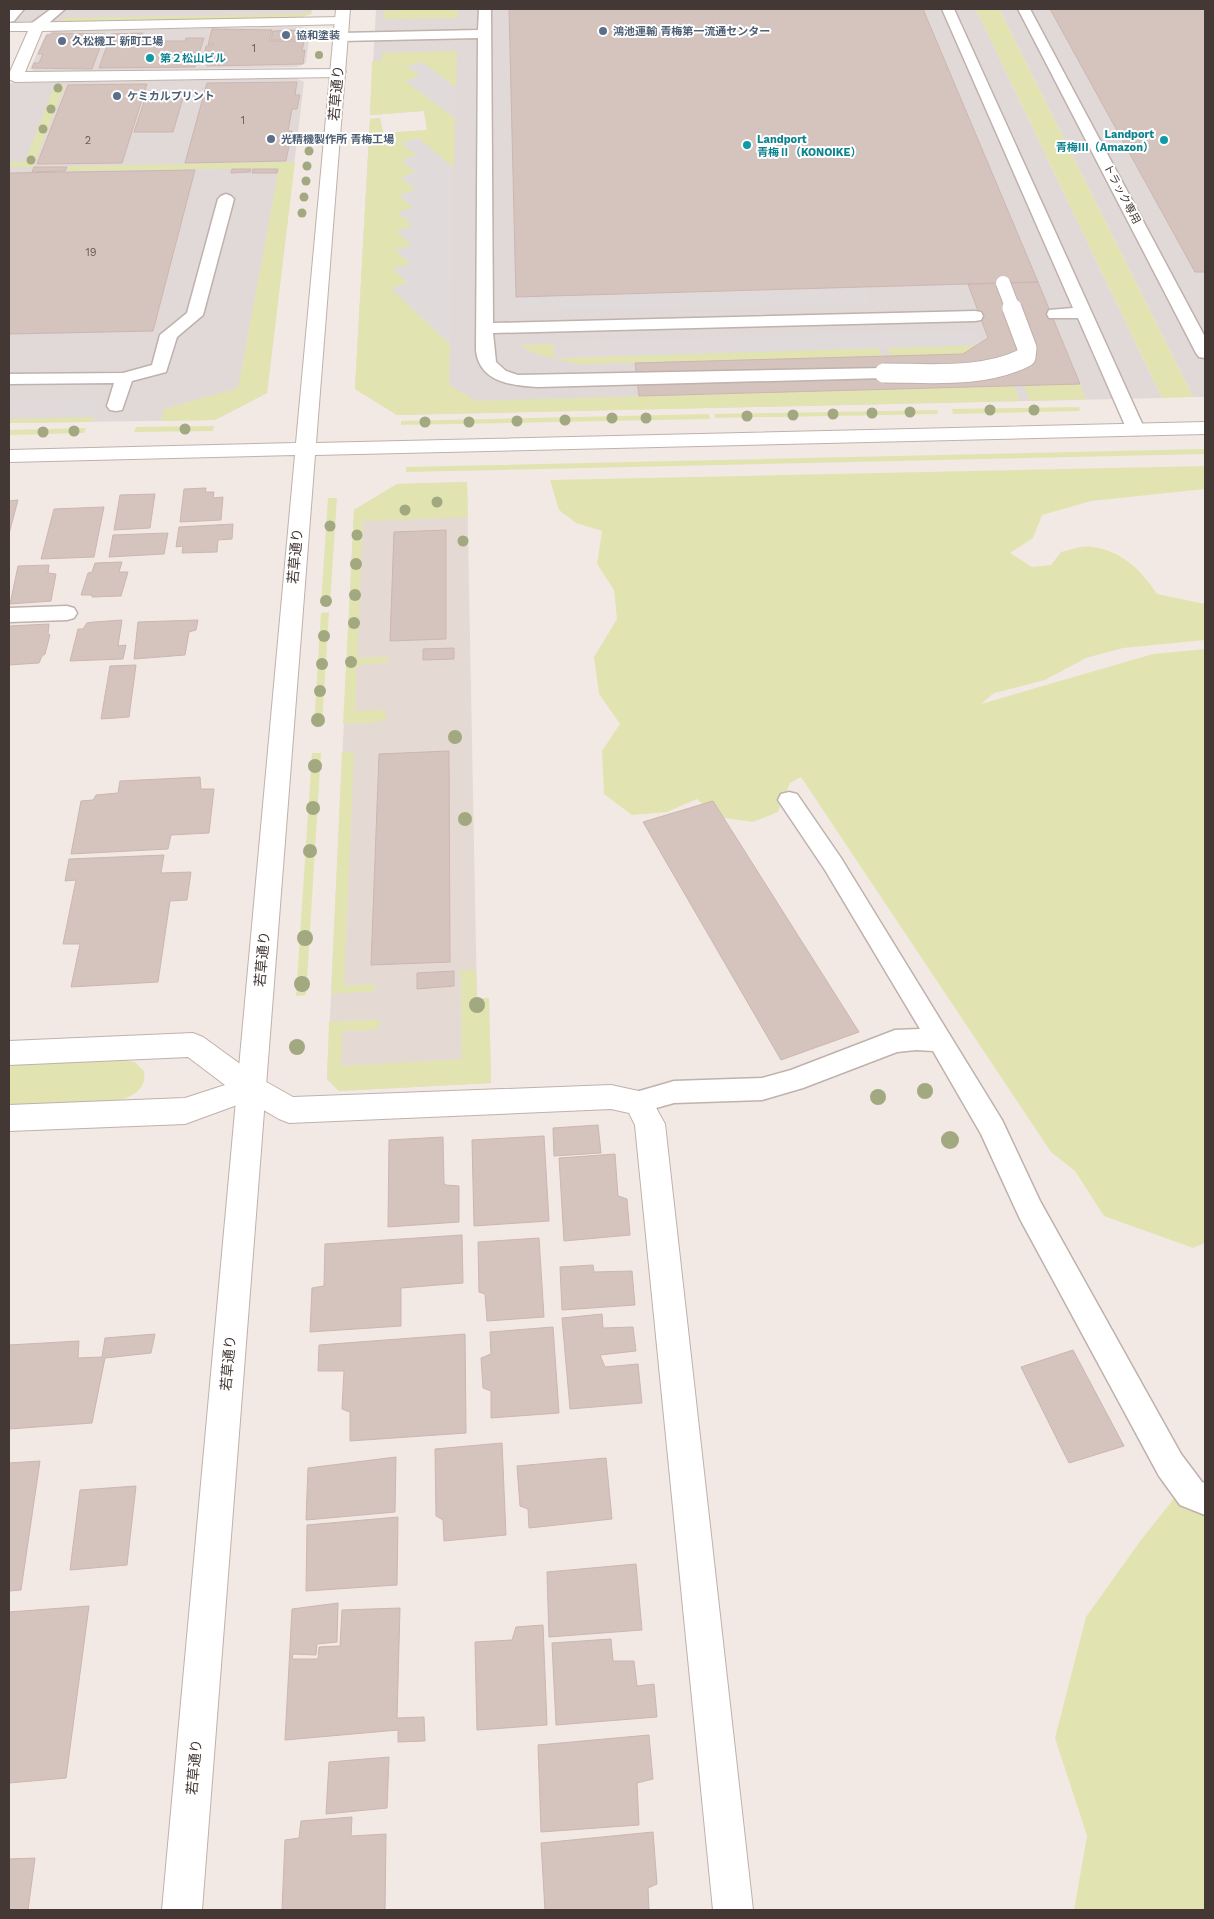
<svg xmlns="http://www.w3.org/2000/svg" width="1214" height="1919" font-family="'Work Sans','Noto Sans JP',sans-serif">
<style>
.residential{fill:#e5d9d4}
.industrial{fill:#e1d9d7}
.green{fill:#e1e4b0}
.parking{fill:#e0dbda}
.building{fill:#d5c3be;stroke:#cdb6af}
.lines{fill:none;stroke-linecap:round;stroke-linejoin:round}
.service-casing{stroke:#bfb1ab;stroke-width:3}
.minor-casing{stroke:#bfb1ab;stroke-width:2}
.tertiary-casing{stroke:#bfb1ab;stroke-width:2}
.service{fill:#fff;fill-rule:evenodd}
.minor{fill:#fff;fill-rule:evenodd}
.tertiary{fill:#fff;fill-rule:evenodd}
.service-bridge-far1-casing{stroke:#bfb1ab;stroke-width:16;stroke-linecap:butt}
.service-bridge-casing{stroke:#bfb1ab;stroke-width:21;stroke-linecap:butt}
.service-bridge-far1{stroke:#fff;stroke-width:14}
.service-bridge{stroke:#fff;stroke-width:19}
.tree{fill:#a2a87f}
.service-dot{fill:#5c6f8a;stroke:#fff;stroke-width:2}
.culture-dot{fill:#0f9aa8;stroke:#fff;stroke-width:2}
.labels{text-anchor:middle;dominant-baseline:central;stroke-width:4;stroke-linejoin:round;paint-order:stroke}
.far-service-label{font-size:11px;font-weight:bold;fill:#4e5e75;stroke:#fff;text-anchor:start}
.number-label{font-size:11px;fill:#685b57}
.far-culture-label{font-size:11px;font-weight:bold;fill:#0d838f;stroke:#fff;text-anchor:start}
.far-street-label{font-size:11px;fill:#443835;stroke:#fff}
.street-label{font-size:14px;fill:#443835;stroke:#fff}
</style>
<rect width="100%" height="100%" fill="#f2e9e5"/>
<path class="residential" d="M467,482L477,999L489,998L491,1083L339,1091L327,1079L354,510L397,484Z"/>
<path class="industrial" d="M24,9H312L311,14L302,17L10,23Z
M376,9H976L1162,398L397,415L355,389L370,119L380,118L383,133L427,130L424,111L370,115Z
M999,9H1205V397H1193Z
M302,27L310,30L306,63L297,67L37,72L30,69L46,34L56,30Z
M296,78L304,82L267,393L215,420L9,423V83Z"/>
<path class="green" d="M385,9H458V18L384,19Z
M976,9H999L1193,397L1162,398Z
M312,11L311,14L302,17L61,22L64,18L302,14Z
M457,51L456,88L422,62L421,76L406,81L455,118L454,168L418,139L402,143L417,156L402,160L416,173L402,177L416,190L400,195L414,207L398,212L413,226L397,231L412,245L409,283L391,289L450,344L449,385L476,401L1014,386L1020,401L397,415L355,389L370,119L380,118L383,133L427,130L424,111L370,115L372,61H382V53Z
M55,85H65L33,167H9V162H25Z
M295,162L267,393L215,420L161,421L164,409L238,388L279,168L67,171L69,166Z
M554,344L555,358L879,348L882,356L577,364L534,353L519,345Z
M983,345L986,354L891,356L888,348Z
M1080,384L1086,399L1030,401L1024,386Z
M1079,407L1080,411L953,414L952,409Z
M937,410L938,414L715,418L714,414Z
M709,414L710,419L401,425V421Z
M94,417L92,422L9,423V419Z
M214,426L213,431L134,432L136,427Z
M86,428L84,433L9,435V430Z
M1205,449V454L406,472V467Z
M1205,466V489L1091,501L1042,515L1033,538L1010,553L1032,567L1051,565L1061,552C1071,550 1083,545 1092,547C1121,550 1142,571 1157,594L1205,604V640L1123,648L1086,658L1045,680L994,693L981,704L1153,654L1205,649V1243L1193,1248L1104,1216L1075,1171L1051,1152L801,777L790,783L778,812L753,822L717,817L697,799L667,812L632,815L604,794L602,751L620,724L599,694L594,657L617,619L614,590L597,564L602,531L576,523L559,510L550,480Z
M467,482L468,517L363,521L357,658L388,657V663L357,665L355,711L383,710L386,711V719L380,722L343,724L354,510L397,484Z
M328,498H337L330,604H321Z
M329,612L322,725L314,726L321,613Z
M342,752H354L344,986L375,984V991L331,994Z
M312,753H321L306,995L296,996Z
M461,970H476L477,999L489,998L491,1083L339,1091L327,1079L329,1022L374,1020L380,1021L381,1024L375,1030L342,1031L341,1066L462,1059Z
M121,1060L135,1062L144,1071C147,1090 132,1097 116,1101L9,1105V1065Z
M1205,1490V1910H1074L1087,1836L1055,1738L1086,1617L1141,1540L1180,1491Z"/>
<path class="parking" d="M422,62L456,88L455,118L405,81L420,76L407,66Z
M418,138L454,168L450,344L391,288L408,283L393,269L410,264L395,250L412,245L397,231L413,226L398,212L413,207L399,195L415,190L401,177L416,172L402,160L417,155L402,143Z
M865,287L870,303L521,311L520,297Z
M977,330L983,345L555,358L553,342Z
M98,400L93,416L9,417V402Z"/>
<path class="building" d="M509,9H923L1038,282L516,297Z
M1050,9H1205V272H1195Z
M212,29L272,30L269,41H304L302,51L305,50L303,64L207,66L212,51H205L206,46H213V44L208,45Z
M301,30L299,40H271L273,31Z
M52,33L105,34L92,69L32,68L34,63H39L43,54H38L44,41L47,35H51Z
M143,33L140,41H185L186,38H204L195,67L99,68L111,34Z
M297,82L295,95H300L297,109H292L288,131H292L286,161L185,163L207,83Z
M147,84L122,163L37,164L68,85Z
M183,98L173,132H134L145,99Z
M34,167H67L65,171L32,172Z
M232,169H251L250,172L231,173Z
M253,169H278L277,173H252Z
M195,170L153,331L9,334V173Z
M1038,282L1080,384L639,396L635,363L963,354L988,338L968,284Z
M206,488L205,492H214L213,498L223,497L221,520L180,522L184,489Z
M155,494L150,528L114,530L120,495Z
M18,500L9,534V501Z
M104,507L94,557L41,559L54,509Z
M233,524L232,539L218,540L217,552L182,553L183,546L176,547L179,527Z
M446,530V639L390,641L394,532Z
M168,533L164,554L109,557L113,535Z
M122,562L119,572H128L121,596L92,597V595H81L88,573L92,572L95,563Z
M49,565L48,573L56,574L51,601L10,604L18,566Z
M122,620L118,646L126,645L123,659L70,661L78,629H83L87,623L94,622Z
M198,620L196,630L189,632L185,655L134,659L138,622Z
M49,624L48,634L50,635L45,654L42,656L39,663L9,665V626Z
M454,648V659L423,660V649Z
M136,665L129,717L101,719L110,666Z
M449,751L450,962L371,965L379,754Z
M200,777L201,789H214L209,833L171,835L168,849L71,854L81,801L93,800L96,795L118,793L120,781Z
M713,801L859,1032L781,1060L643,822Z
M164,855L161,873L191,872L187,900L170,901L158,982L71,987L80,944H63L76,880L65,881L69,859Z
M454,971V986L417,989V973Z
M598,1125L601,1153L554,1156L553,1128Z
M544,1136L549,1221L474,1226L472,1140Z
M443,1137L444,1183L446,1185L459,1186V1222L388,1227L389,1140Z
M615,1154L618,1196L627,1199L630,1235L564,1241L559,1158Z
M462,1235L463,1283L401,1288V1326L310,1332L312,1288L324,1286L325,1244Z
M539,1238L544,1317L487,1321L485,1294L479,1292L478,1242Z
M593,1265L594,1272L632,1271L635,1305L562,1310L560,1267Z
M602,1314L603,1328L633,1327L636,1351L600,1355L605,1367L638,1364L642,1403L570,1409L562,1318Z
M553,1327L559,1413L491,1418V1391L483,1388L481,1358L491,1354L490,1332Z
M155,1334L151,1353L105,1358L92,1423L9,1429V1345L79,1341L78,1358L102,1357L105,1338Z
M465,1334L466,1433L350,1441V1412L342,1409L344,1371H318L319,1345Z
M1073,1350L1124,1446L1069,1463L1021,1367Z
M502,1443L506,1535L444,1541L443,1520L436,1516L435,1449Z
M396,1457L395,1512L306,1520L308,1468Z
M606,1458L612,1519L529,1528L528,1509L520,1506L517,1466Z
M40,1461L21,1590L9,1591V1463Z
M136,1486L127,1565L70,1570L80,1490Z
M398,1517L397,1585L306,1591L307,1525Z
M636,1564L642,1630L549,1637L547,1572Z
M338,1603L337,1642L317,1644L316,1655L293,1654L292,1659H318L319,1647L340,1646L342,1610L400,1608L397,1718L424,1717L425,1741L398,1742V1730L285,1740L292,1609Z
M89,1606L66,1778L9,1783V1612Z
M543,1625L547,1725L477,1730L475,1642L512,1640L516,1627Z
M611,1639L613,1661H634L637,1686L654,1684L657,1717L556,1725L552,1643Z
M649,1735L653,1779L637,1783L639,1825L541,1832L538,1745Z
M389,1757L387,1808L326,1814L329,1762Z
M352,1817L351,1836L386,1834L385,1910H282L285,1840L299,1838L301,1821Z
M653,1832L657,1884L648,1888L649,1910H545L541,1843Z
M35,1858L28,1910H9V1859Z"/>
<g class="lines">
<g class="service-casing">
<path id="service" d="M11,9H24L14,21L9,22V11Z
M51,9H65L42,29H32L30,26L32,23Z
M479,9H491L493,323L975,311L981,312L983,316L981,320L975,321L493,333L496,362L506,371L518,375L884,368L890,369L893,373L890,377L884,378L538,387C512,386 479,382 476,350L478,38L341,41L334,37L341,33L478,30Z
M942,9H954L1145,430L1142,434L1136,435L1130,434L1127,430L1078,318H1049L1047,314L1049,310L1073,308Z
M1018,9H1030L1205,337V358L1199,357L1196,353Z
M226,194L231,196L234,199L203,315L177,337L166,372L132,381L122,410L116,411L110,410L107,406L114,383L9,384V374L123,373L152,365L160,335L187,313L218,199L221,196Z
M67,606L74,608L77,613L74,618L67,620L9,622V608Z
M789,792L797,794L841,858L1002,1120L1040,1201L1181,1454L1202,1482L1205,1483V1515L1180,1505L1159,1476L1020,1219L981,1134L933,1051L916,1050L897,1052L803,1088L762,1100L674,1103L638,1113L629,1110L625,1102L629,1094L674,1081L762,1078L791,1070L895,1030L920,1029L825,870L778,800L781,794Z"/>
</g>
<g class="minor-casing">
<path id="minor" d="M342,17L347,18L349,21L347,24L42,31L25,72L343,69L346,72L343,75L338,77L15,82L9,79V74L28,31H9V23Z
M193,1033L203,1037L261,1079L293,1097L611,1085L648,1093L665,1124L753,1910H713L635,1125L629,1113L611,1109L289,1123L279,1119L248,1101L185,1124L9,1131V1105L185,1098L225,1085L188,1057L9,1065V1041Z"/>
</g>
<g class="tertiary-casing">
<path id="tertiary" d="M336,9H350L316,443L1205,422V434L315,455L202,1910H162L295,455L9,462V450L296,443Z"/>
</g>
<use href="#service" class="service"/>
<use href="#minor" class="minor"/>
<use href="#tertiary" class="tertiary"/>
<g class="service-bridge-far1-casing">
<path id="service-bridge-far1" d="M1003,283L1013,309"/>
</g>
<g class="service-bridge-casing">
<path id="service-bridge" d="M884,373C930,373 984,379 1026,357L1027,348L1012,308"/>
</g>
<use href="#service-bridge-far1" class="service-bridge-far1"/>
<use href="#service-bridge" class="service-bridge"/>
</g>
<g class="tree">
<circle cx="322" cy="36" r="4"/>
<circle cx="319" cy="55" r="4"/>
<circle cx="58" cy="88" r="4.5"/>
<circle cx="51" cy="109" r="4.5"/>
<circle cx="43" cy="129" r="4.5"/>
<circle cx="309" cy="151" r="4.5"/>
<circle cx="31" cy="160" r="4.5"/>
<circle cx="307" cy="166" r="4.5"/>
<circle cx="306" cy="181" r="4.5"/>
<circle cx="304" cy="197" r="4.5"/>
<circle cx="302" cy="213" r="4.5"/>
<circle cx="990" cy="410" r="5.5"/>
<circle cx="1034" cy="410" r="5.5"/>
<circle cx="910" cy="412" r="5.5"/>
<circle cx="872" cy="413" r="5.5"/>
<circle cx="833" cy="414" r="5.5"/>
<circle cx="793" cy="415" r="5.5"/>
<circle cx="747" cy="416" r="5.5"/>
<circle cx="612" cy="418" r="5.5"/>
<circle cx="646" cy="418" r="5.5"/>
<circle cx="565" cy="420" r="5.5"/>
<circle cx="517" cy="421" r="5.5"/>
<circle cx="425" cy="422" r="5.5"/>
<circle cx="469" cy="422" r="5.5"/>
<circle cx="185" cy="429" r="5.5"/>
<circle cx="74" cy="431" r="5.5"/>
<circle cx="43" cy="432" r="5.5"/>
<circle cx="437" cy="502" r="5.5"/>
<circle cx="405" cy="510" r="5.5"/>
<circle cx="330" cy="526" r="5.5"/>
<circle cx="357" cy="535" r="5.5"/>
<circle cx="463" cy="541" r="5.5"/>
<circle cx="356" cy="564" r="6"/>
<circle cx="355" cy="595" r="6"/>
<circle cx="326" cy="601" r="6"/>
<circle cx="354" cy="623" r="6"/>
<circle cx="324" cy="636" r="6"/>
<circle cx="351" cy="662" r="6"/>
<circle cx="322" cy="664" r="6"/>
<circle cx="320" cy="691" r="6"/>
<circle cx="318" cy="720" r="7"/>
<circle cx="455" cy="737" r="7"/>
<circle cx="315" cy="766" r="7"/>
<circle cx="313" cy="808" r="7"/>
<circle cx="465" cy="819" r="7"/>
<circle cx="310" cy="851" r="7"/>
<circle cx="305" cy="938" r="8"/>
<circle cx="302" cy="984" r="8"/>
<circle cx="477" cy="1005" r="8"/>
<circle cx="297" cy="1047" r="8"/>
<circle cx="925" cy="1091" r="8"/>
<circle cx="878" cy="1097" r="8"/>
<circle cx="950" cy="1140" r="9"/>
</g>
<g class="service-dot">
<circle cx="603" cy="31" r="5"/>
<circle cx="286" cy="35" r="5"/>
<circle cx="62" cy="41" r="5"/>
<circle cx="117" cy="96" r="5"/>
<circle cx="271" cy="139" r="5"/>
</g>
<g class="culture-dot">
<circle cx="150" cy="58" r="5"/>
<circle cx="1164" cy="140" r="5"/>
<circle cx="747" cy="145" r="5"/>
</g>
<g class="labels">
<g class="far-service-label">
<text x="613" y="31">鴻池運輸 青梅第一流通センター</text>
<text x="296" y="35">協和塗装</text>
<text x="72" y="41">久松機工 新町工場</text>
<text x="127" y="96">ケミカルプリント</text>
<text x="281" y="139">光精機製作所 青梅工場</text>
</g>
<g class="number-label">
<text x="254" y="48">1</text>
<text x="243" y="120">1</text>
<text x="88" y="140">2</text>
<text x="91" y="252">19</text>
</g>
<g class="far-culture-label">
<text x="160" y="58">第２松山ビル</text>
<text x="1154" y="134" text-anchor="end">Landport<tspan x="1154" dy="13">青梅Ⅲ（Amazon）</tspan></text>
<text x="757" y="139">Landport<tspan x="757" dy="13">青梅Ⅱ（KONOIKE）</tspan></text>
</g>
<g class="far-street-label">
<text transform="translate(1122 194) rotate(62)">トラック専用</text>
</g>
<g class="street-label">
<text transform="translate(336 93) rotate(-85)">若草通り</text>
<text transform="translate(295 556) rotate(-85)">若草通り</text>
<text transform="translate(262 959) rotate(-85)">若草通り</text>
<text transform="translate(228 1363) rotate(-85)">若草通り</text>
<text transform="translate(194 1767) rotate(-85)">若草通り</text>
</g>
</g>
<rect width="1214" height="1919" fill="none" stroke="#443835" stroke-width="20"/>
</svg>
